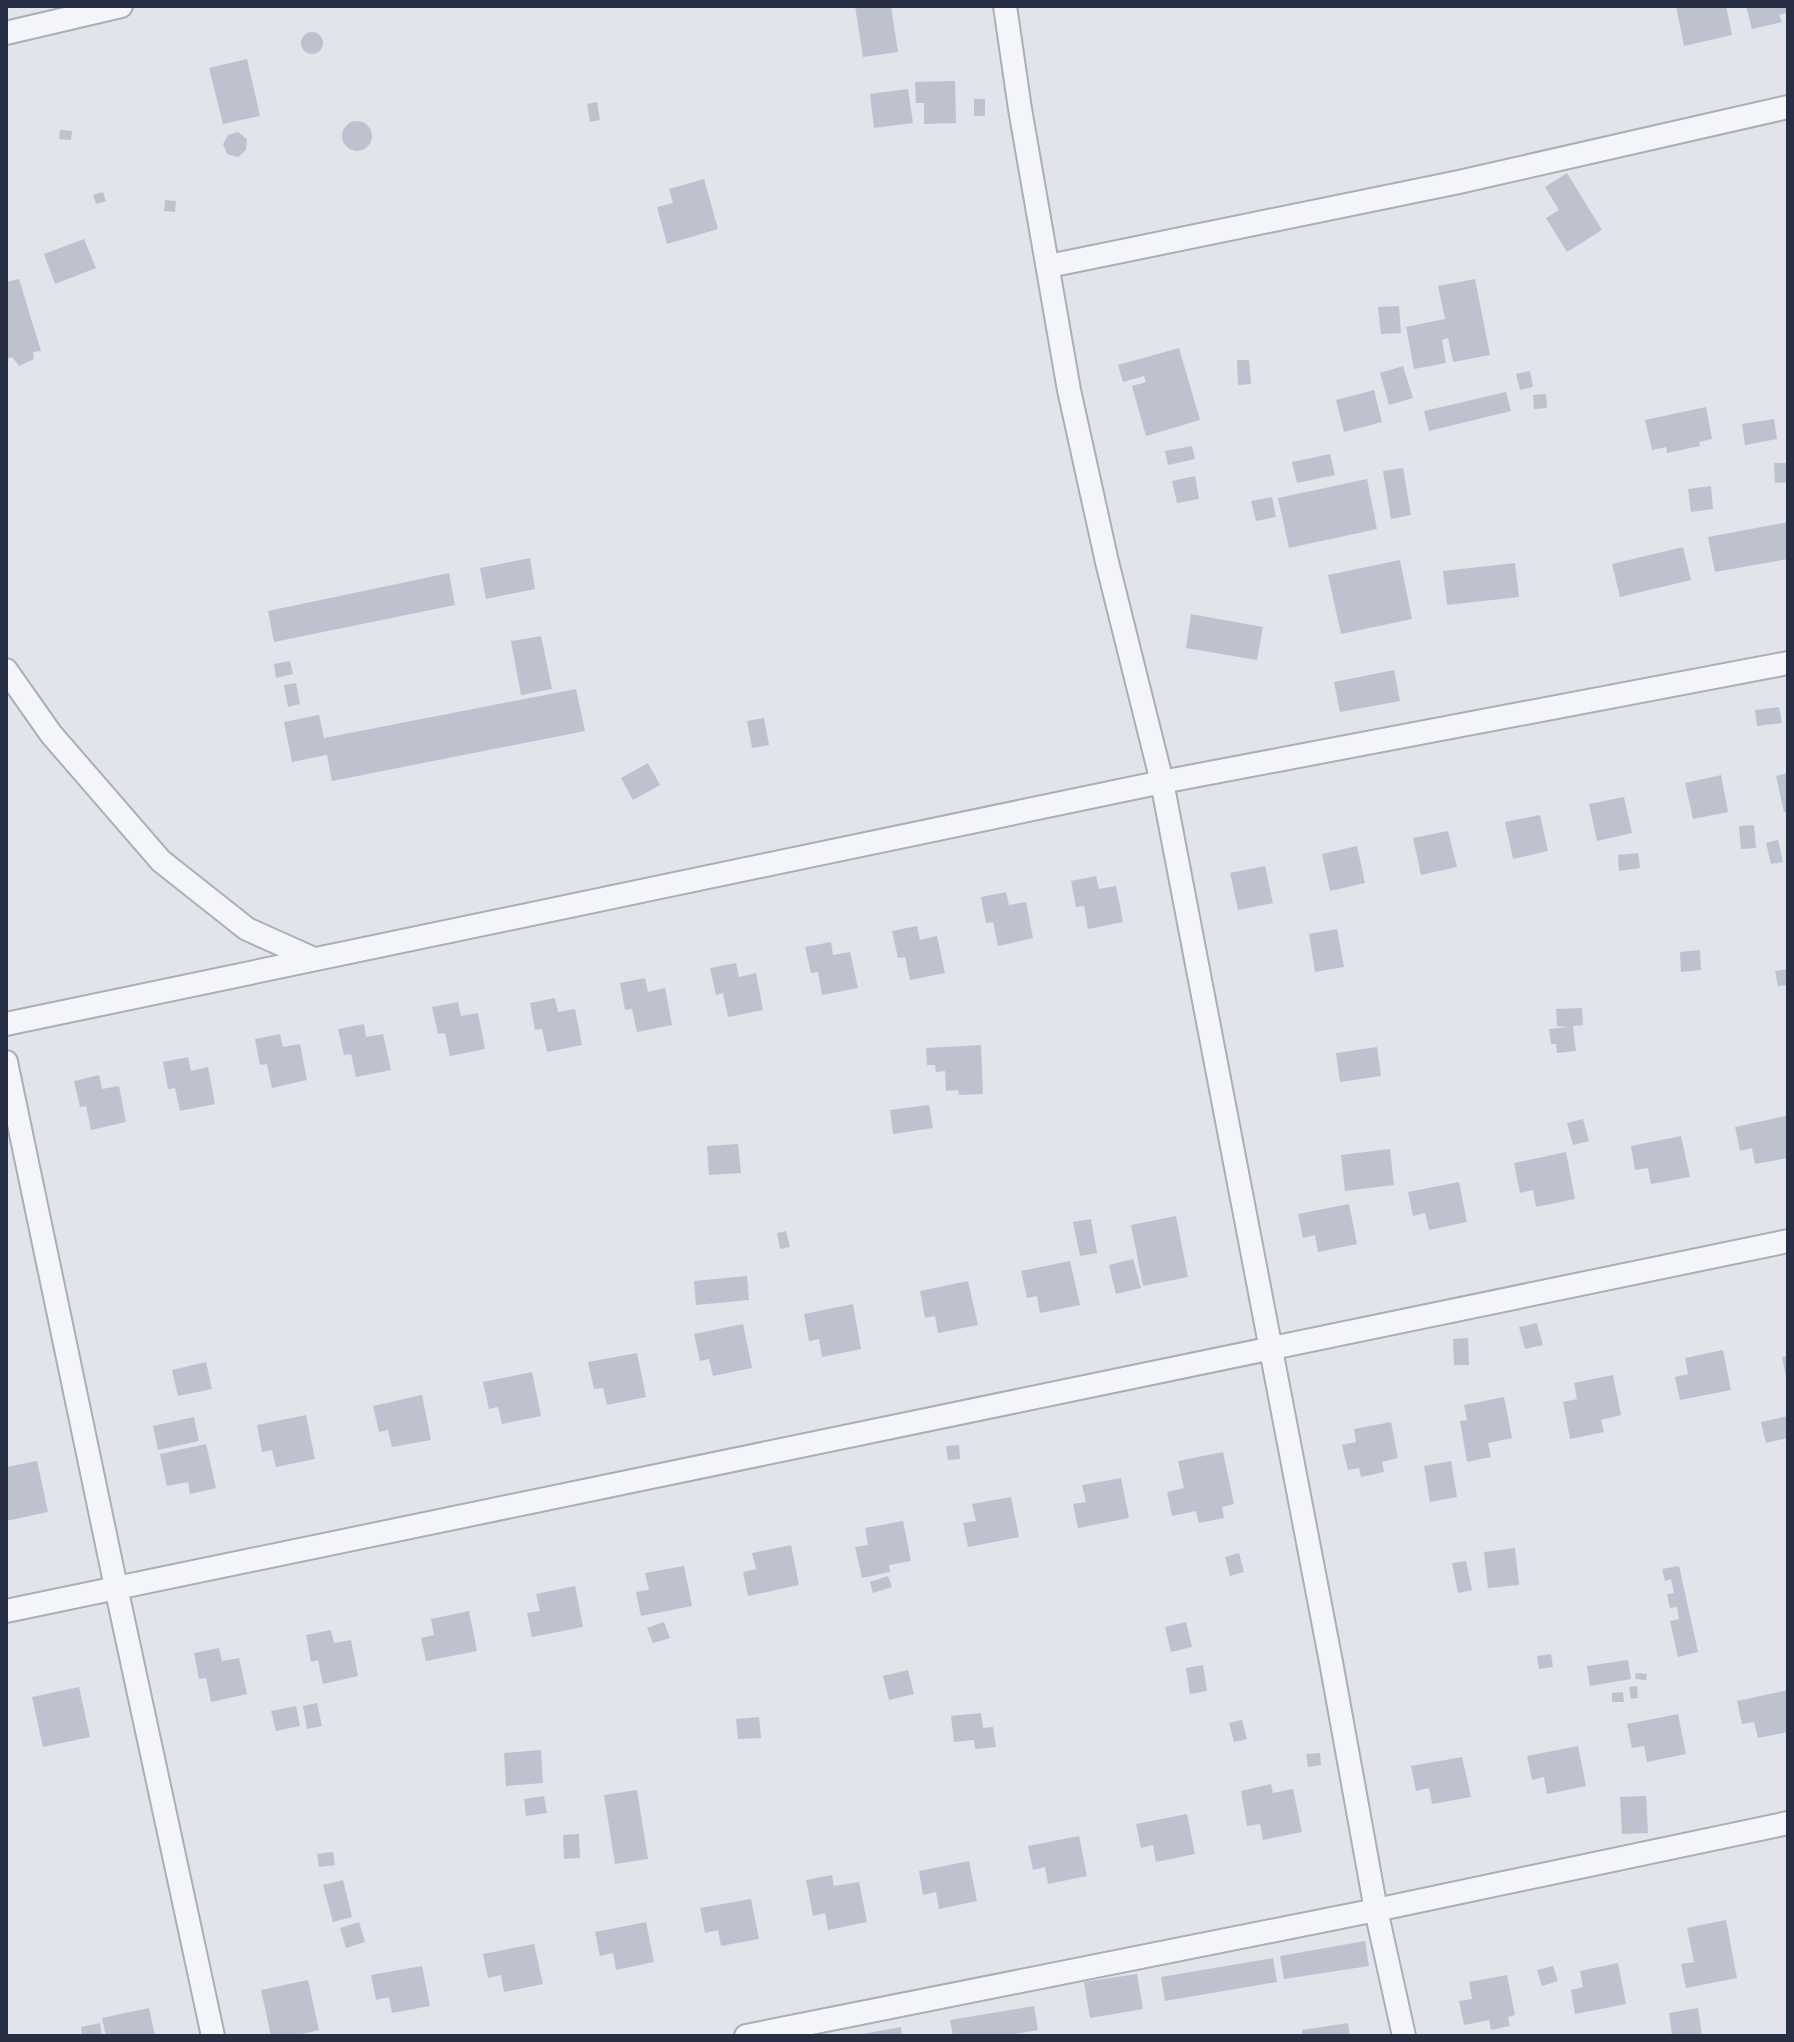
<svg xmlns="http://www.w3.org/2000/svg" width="1794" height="2042" font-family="Commissioner,sans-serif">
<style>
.building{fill:#bec2ce}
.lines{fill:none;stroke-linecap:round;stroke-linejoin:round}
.street-casing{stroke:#aaaeb9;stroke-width:26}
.street{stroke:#f4f5f9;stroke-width:22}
</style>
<rect width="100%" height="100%" fill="#e1e4eb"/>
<path class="building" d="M855,6H891L898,52L863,57Z
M1676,6H1726L1732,35L1684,46Z
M1746,6H1785L1787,13L1779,15L1782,22L1752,29Z
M301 43a11 11 0 1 1 22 0a11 11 0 1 1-22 0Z
M247,59L260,116L223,124L209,68Z
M955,81L956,123L924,124V103H916L915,82Z
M908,89L913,123L874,128L870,94Z
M974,99H985V116H974Z
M597,102L600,120L590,122L587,104Z
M342 136a15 15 0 1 1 30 0a15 15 0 1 1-30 0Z
M60,130L72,131L71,140L59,139Z
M238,132L247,139L246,150L238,157L227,154L223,144L228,135Z
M1567,173L1602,230L1567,252L1546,218L1559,210L1545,187Z
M704,179L718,229L667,244L657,207L673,203L669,189Z
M103,192L106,201L96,204L93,195Z
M165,200L176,201L175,212L164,211Z
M84,239L96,268L55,284L44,254Z
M19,279L41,351L33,352L34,359L19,366L12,357L6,359V282Z
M1475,279L1490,355L1453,362L1448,338L1442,340L1446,363L1414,369L1406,327L1445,319L1438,286Z
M1399,306L1401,333L1381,334L1378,307Z
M1179,348L1200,420L1146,436L1132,386L1146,382L1144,376L1123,382L1118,365Z
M1237,360H1249L1251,384L1238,385Z
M1403,366L1413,398L1389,405L1380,373Z
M1530,371L1533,387L1520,390L1516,374Z
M1374,390L1382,422L1344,432L1336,400Z
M1506,392L1511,411L1429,431L1424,411Z
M1546,394L1547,408L1534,409L1533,395Z
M1706,407L1712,439L1699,442L1700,446L1667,453L1666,447L1652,450L1645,420Z
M1774,419L1777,439L1745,445L1742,424Z
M1192,446L1195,459L1168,465L1165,451Z
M1330,454L1335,475L1297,483L1292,462Z
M1774,463H1788V482L1775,483Z
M1403,468L1411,515L1391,519L1383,471Z
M1195,476L1199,499L1177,503L1172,481Z
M1367,479L1377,529L1289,548L1278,498Z
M1711,486L1713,509L1691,512L1688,489Z
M1272,497L1276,517L1256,521L1251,501Z
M1788,522V559L1715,572L1708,537Z
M1683,547L1691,580L1620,597L1612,564Z
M530,558L535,589L486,599L480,568Z
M1400,560L1412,619L1341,634L1328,575Z
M1515,563L1519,597L1447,605L1443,571Z
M449,573L455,605L274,642L268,611Z
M1191,614L1263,627L1257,660L1186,648Z
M541,636L552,689L521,695L511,641Z
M290,661L293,674L276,678L274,664Z
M1394,670L1400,701L1340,712L1334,682Z
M296,683L300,704L288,707L284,685Z
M576,689L585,731L332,781L327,755L292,762L284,722L319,715L324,738Z
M1779,707L1782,723L1757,726L1755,710Z
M764,718L769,745L752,748L747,721Z
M648,763L660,785L633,800L621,778Z
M1788,773V812H1784L1776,776Z
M1721,775L1728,812L1693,819L1685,783Z
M1624,797L1632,833L1597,841L1589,804Z
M1540,815L1548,851L1513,859L1505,822Z
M1754,825L1756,848L1741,849L1739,826Z
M1448,831L1457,867L1421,875L1413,838Z
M1778,840L1783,862L1771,864L1766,843Z
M1357,846L1365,883L1330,891L1322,854Z
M1638,853L1640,868L1619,871L1618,855Z
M1265,866L1273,903L1238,910L1230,873Z
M1096,876L1099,889L1116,886L1123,922L1088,929L1084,906L1076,907L1071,881Z
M1006,892L1009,905L1026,902L1033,938L998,946L993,922L986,923L981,897Z
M917,926L920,940L937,936L945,973L910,980L905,957L898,958L892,931Z
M1337,929L1344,967L1315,972L1309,934Z
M831,942L833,955L850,952L858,988L822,995L818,972L811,973L805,947Z
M1700,950L1701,970L1681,972L1680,952Z
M736,963L739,977L756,973L763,1010L728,1017L723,993L716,995L710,968Z
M1788,969V985L1778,986L1775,971Z
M645,978L648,992L665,988L672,1025L637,1032L632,1009L625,1010L620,983Z
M555,998L558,1012L575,1009L582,1045L547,1052L542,1029L535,1030L530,1003Z
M458,1002L461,1016L478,1013L485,1049L450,1056L445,1033L438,1034L432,1007Z
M1582,1008L1583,1025L1573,1026L1576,1051L1557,1053L1556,1044H1551L1549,1029L1569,1027L1557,1026L1556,1009Z
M364,1024L366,1037L383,1034L391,1070L356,1077L351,1054L344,1055L338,1029Z
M280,1034L283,1047L300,1044L307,1080L272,1088L267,1064L260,1065L255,1039Z
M981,1045L983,1094L959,1095L958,1090L946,1091L945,1071L936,1072L935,1065H927L926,1048Z
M1377,1047L1381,1076L1340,1082L1336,1053Z
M188,1057L191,1071L208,1067L215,1104L180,1111L175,1088L168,1089L163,1062Z
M99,1075L102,1089L119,1086L126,1122L91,1130L86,1106L80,1107L74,1081Z
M929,1105L933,1128L893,1134L890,1110Z
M1786,1116L1788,1158L1755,1164L1752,1148L1740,1151L1735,1127Z
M1583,1119L1589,1141L1573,1145L1567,1123Z
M1681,1136L1690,1177L1651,1184L1648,1168L1635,1170L1631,1146Z
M738,1144L741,1173L709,1175L707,1146Z
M1390,1149L1394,1185L1345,1191L1341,1155Z
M1566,1152L1575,1199L1536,1207L1533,1190L1520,1193L1514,1163Z
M1459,1182L1467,1222L1429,1230L1425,1213L1413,1216L1408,1192Z
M1349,1204L1357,1244L1318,1252L1315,1235L1303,1238L1298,1214Z
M1176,1216L1188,1277L1143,1286L1131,1225Z
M1091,1219L1097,1253L1080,1256L1073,1222Z
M786,1231L790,1247L780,1249L777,1233Z
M1133,1259L1141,1288L1116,1294L1109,1265Z
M1070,1261L1080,1305L1040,1313L1037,1296L1027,1298L1021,1271Z
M747,1276L749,1300L696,1305L694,1281Z
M968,1281L978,1325L938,1333L935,1316L925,1318L920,1291Z
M853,1304L861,1349L822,1357L819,1339L809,1341L804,1314Z
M1537,1323L1543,1345L1525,1349L1519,1327Z
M743,1324L752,1368L713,1376L709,1359L700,1361L694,1334Z
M1468,1338L1469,1365H1454L1453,1339Z
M1723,1350L1731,1390L1680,1400L1675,1377L1688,1374L1685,1358Z
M637,1353L646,1397L607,1405L603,1388L594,1389L588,1362Z
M1788,1356V1382H1787L1782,1357Z
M206,1362L212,1389L178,1396L172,1370Z
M532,1372L541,1416L502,1424L498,1407L489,1409L483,1382Z
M1613,1375L1621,1415L1601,1420L1604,1432L1570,1439L1563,1402L1577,1399L1574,1383Z
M422,1395L431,1440L392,1447L388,1430L379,1432L373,1406Z
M1504,1397L1512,1438L1488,1443L1491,1457L1467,1462L1460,1421L1467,1420L1464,1405Z
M306,1415L315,1459L276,1467L272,1450L262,1452L257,1425Z
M1788,1416V1438L1766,1443L1761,1422Z
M194,1417L199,1441L158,1450L153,1426Z
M1391,1422L1398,1458L1382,1462L1384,1472L1361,1477L1359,1468L1348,1470L1342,1445L1356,1442L1354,1429Z
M206,1444L216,1488L190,1494L188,1482L167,1486L160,1454Z
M959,1445L960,1459L948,1460L946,1446Z
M1223,1452L1234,1504L1222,1507L1224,1518L1199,1523L1196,1511L1172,1516L1167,1492L1184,1488L1178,1461Z
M37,1461L48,1512L6,1521V1467Z
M1451,1461L1457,1497L1430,1502L1424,1466Z
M1121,1478L1129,1518L1078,1528L1073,1504L1086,1502L1082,1485Z
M1011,1497L1019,1537L968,1547L963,1523L976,1521L972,1504Z
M903,1521L911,1561L889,1565L890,1572L862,1578L855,1547L868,1545L865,1528Z
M791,1545L799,1585L748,1596L743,1572L756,1569L752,1553Z
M1515,1548L1519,1585L1488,1588L1484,1552Z
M1239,1553L1244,1572L1230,1576L1225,1557Z
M1466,1561L1472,1590L1458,1593L1452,1563Z
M684,1566L692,1606L641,1616L636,1592L649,1590L645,1573Z
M1679,1566L1698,1652L1678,1657L1670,1621L1679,1619L1677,1607L1670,1608L1667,1594L1674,1593L1671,1579L1665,1581L1662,1569Z
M888,1576L892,1587L873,1593L870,1582Z
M575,1586L583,1627L532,1637L527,1613L540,1611L536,1594Z
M469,1611L477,1651L426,1661L421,1638L434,1635L431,1619Z
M664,1622L670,1638L653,1643L647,1628Z
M1186,1622L1192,1647L1171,1652L1165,1627Z
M331,1630L334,1643L351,1640L358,1676L323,1684L318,1660L311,1662L306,1635Z
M219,1648L222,1661L239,1658L247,1694L211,1702L206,1678L199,1679L194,1653Z
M1551,1654L1553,1667L1539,1669L1537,1656Z
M1628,1660L1631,1679L1590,1686L1587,1666Z
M1203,1665L1207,1691L1190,1694L1186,1668Z
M908,1670L914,1694L889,1700L883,1676Z
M1636,1673L1647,1674L1646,1680L1635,1679Z
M1637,1686L1638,1698L1631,1699L1629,1687Z
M79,1687L90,1737L43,1747L32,1697Z
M1788,1690V1732L1758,1738L1754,1722L1742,1724L1737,1701Z
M1623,1692L1624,1702H1612V1693Z
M317,1703L322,1726L307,1729L303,1706Z
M296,1706L300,1726L276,1731L271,1711Z
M981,1713L983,1728L993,1727L996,1747L975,1749L974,1740L954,1742L951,1716Z
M1678,1714L1686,1754L1647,1762L1644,1746L1632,1748L1627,1724Z
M759,1717L761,1738L738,1739L736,1719Z
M1242,1720L1247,1739L1234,1742L1229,1723Z
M1578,1746L1586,1786L1547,1794L1544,1777L1532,1780L1527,1756Z
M541,1750L543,1783L506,1786L504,1753Z
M1320,1753L1321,1765L1308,1767L1306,1754Z
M1462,1757L1471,1797L1432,1804L1429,1788L1416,1791L1411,1766Z
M1271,1784L1273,1793L1293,1789L1302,1832L1263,1840L1260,1824L1247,1826L1241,1791Z
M637,1790L648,1859L615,1864L604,1795Z
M544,1796L547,1813L526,1816L524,1799Z
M1646,1796L1648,1833L1622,1834L1620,1797Z
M1187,1814L1195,1854L1156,1862L1153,1845L1141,1848L1136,1824Z
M579,1834L580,1858L564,1859L563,1835Z
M1079,1836L1087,1876L1048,1884L1045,1867L1033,1870L1028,1846Z
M333,1852L335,1865L319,1867L317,1854Z
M969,1861L977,1901L939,1909L936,1892L923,1895L919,1871Z
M832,1875L834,1886L859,1882L867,1922L828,1930L825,1913L813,1916L806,1880Z
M343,1880L352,1917L333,1922L323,1885Z
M751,1899L759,1939L721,1946L718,1930L705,1933L700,1908Z
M1726,1920L1737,1978L1686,1988L1681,1964L1694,1962L1687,1928Z
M359,1922L365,1942L346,1948L340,1928Z
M646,1922L654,1962L616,1970L613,1953L600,1956L595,1932Z
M1365,1941L1369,1966L1284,1979L1280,1956Z
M534,1944L543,1984L504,1992L501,1975L488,1978L483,1954Z
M1273,1958L1277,1982L1165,2001L1161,1977Z
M1618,1963L1626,2004L1575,2014L1571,1990L1583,1987L1580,1971Z
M422,1966L430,2006L392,2013L389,1997L376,2000L371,1975Z
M1553,1966L1558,1981L1542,1986L1537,1970Z
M1137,1974L1143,2009L1090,2018L1084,1982Z
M1507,1975L1515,2015L1508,2017L1510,2026L1491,2030L1489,2020L1464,2025L1459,2001L1472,1999L1469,1982Z
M308,1980L319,2030L293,2036H271L261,1990Z
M1034,2006L1038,2030L1004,2036H953L950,2020Z
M149,2008L155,2036H106L102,2018Z
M1698,2008L1702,2036H1672L1669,2013Z
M100,2023L102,2036H82L81,2027Z
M1348,2023L1350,2036H1302V2030Z
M901,2027L902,2036H862V2034Z"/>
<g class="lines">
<g class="street-casing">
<path id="street" d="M1005,6L1020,109L1069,390L1107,562L1162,782L1331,1662L1376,1910L1404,2036
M6,33L121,6
M1049,266L1459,182L1788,107
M6,670L51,734L161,861L247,929L314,959
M6,1024L1162,782L1788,663
M6,1062L116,1587L213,2036
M6,1611L1788,1241
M746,2036L1376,1910L1788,1823"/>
</g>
<use href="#street" class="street"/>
</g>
<rect width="1794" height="2042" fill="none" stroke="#282f44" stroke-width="16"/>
</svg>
